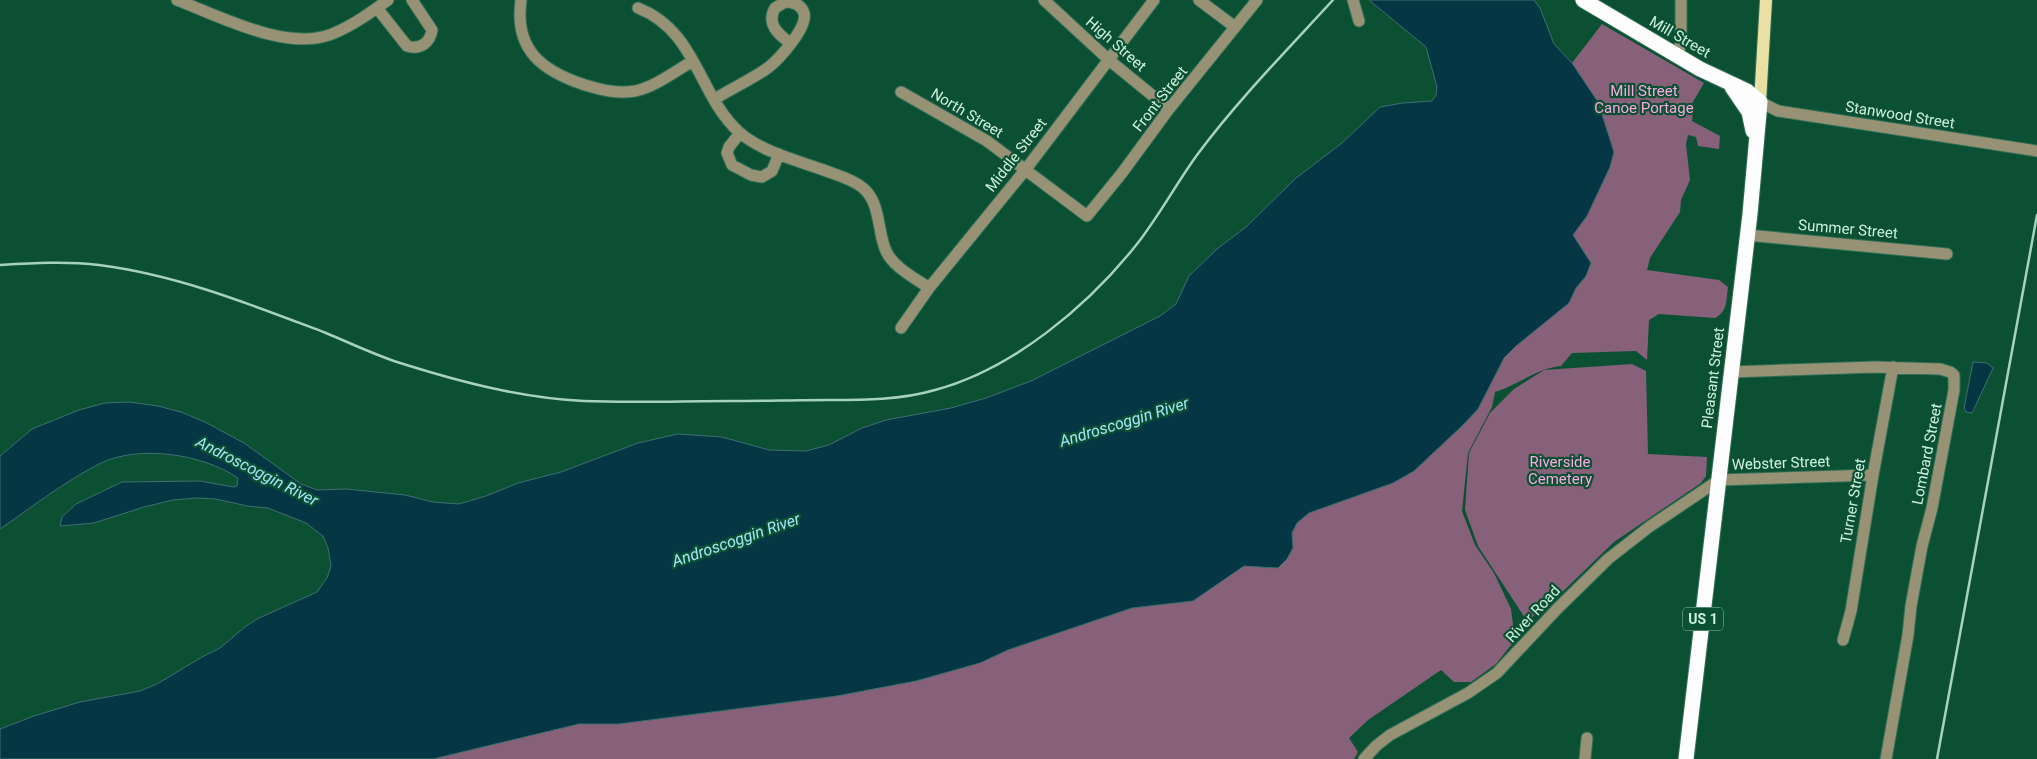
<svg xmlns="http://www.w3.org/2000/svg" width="2037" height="759" font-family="Roboto,sans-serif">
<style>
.green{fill:#866179}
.water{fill:#043743;stroke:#406f71}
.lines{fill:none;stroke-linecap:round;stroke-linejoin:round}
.minor-casing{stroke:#327055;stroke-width:13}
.major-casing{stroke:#327055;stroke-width:14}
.highway-casing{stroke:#327055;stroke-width:17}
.minor{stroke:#979276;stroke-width:11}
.major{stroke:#eae0a6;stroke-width:12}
.highway{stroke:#fdfdfd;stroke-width:15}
.rail{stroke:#a6d2bb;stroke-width:2.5}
.labels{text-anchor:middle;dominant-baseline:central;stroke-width:4.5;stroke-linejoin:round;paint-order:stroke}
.shield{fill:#0c5034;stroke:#92c1a9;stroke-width:1}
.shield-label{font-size:14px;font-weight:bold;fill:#cbf1db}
.street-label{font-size:15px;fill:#cbf1db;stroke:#0c5034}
.park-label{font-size:15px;fill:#fba8df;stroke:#0c5034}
.water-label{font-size:16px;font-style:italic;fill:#a2e4f9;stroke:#0c5034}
</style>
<rect width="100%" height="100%" fill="#0c5034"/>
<path class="green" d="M1602,24L1704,83L1690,107L1693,112L1692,121L1720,136L1719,149L1698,146L1696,137L1688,135L1686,144L1690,180L1681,200L1680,212L1650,258L1647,270L1719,280L1728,287C1726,301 1728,311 1715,318L1659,314L1649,320L1647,360L1636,351L1572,353L1561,366C1537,368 1518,385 1495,392L1492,407L1468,453L1462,511L1475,545L1494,573L1511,609L1515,640L1496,664L1471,682H1454L1441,670L1368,720L1349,738L1358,752L1354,759H433L579,724H619L837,696L916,681L980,663L1008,650L1132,608L1193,601L1244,566L1278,568L1293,548L1292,533L1297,523L1309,513L1393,483L1414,471L1463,425L1478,409L1504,358L1516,346L1569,303L1576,288L1586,276L1591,263L1573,235L1587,216L1610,167L1614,152L1598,102L1572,63Z
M1632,364L1646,371L1648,454L1707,457L1706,476L1701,483L1614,542L1555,599L1527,621L1478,546L1465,510L1469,453L1490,413L1514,389L1544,370Z"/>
<path class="water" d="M1369,0H1534L1540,8L1554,44L1572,63L1598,102L1614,152L1610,167L1587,216L1573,235L1591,263L1586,276L1576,288L1569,303L1516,346L1504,358L1478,409L1463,425L1414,471L1393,483L1309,513L1297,523L1292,533L1293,548L1287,559L1278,568L1244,566L1193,601L1132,608L1008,650L980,663L916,681L837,696L619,724H579L433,759H0V729L34,716L80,702L140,691L157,684L202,657L220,648L246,626L259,618L317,592L327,578L331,566L328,548L323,536L306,523L268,508L247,506L216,499L196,498L173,500L144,507L94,523L60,526L62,517L76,504L122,482L200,481L233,487L237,486L238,478C203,454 138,444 99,464C64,482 32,507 0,529V456L32,429L79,410L105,403L129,402L158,406L181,412L205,422L244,443L301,484L317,490L346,489L405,495L433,502L459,504L486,496L518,483L561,472L638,443L678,434L722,437L769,450L806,451L829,445L862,428L886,420L951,408L986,398L1031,381L1160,316L1176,304L1189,276L1217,249L1246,227L1296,178L1342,143L1380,107L1403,103L1432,101L1436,95L1437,87L1426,47Z
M1973,362L1987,363L1993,368L1974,409L1972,413L1966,412L1964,408Z"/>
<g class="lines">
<g class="minor-casing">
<path id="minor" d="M177,0C219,16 287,52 332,34C352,26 370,13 388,0
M521,0C514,50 542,71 585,85C602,90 617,94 635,91C655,87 675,71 693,61
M1044,0L1109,60L1169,109
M1199,0L1235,27
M1353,0L1359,21
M377,8L407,46C420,50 430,43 432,30L412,0
M638,8C697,31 698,95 739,132C763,153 800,161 829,172C840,176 854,180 863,188C881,203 877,231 886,251C893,267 915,278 929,288
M1678,56L1681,41V0
M901,92L987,141L1087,216L1122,173L1169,109L1257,0
M715,99C732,88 753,79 769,67C780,58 808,27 804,13C801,4 793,2 785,2L775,8C766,24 778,34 790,43
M1760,102L1778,111L2037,151
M740,133L729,147L727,153L732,165L751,175L762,177L772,171L779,154
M1747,235L1947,254
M901,328L929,288L1026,169L1154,0
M1731,372L1875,367L1940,369L1950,372L1954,375V390L1932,508L1922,546L1911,606L1908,635L1886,759
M1843,640L1851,611L1873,475L1893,367
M1364,759L1376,746L1390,735L1468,693L1497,673L1557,609L1608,559L1649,527L1719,480L1873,475
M1585,759L1587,738"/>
</g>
<g class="major-casing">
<path id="major" d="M1760,102L1766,0"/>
</g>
<g class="highway-casing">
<path id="highway" d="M1583,0L1700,69L1747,91L1760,102L1750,214L1686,759
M1732,87L1749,112L1753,131"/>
</g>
<use href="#minor" class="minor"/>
<use href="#major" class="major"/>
<use href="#highway" class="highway"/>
<path class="rail" d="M0,265C33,263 66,261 99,265C178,275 252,305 326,333C350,343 373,354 397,362C457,381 520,398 584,401C632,403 681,401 729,401C763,401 796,400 829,400C864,400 901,400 935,390C1013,369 1088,306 1137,244C1159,216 1176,184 1197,155C1238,100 1287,50 1333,0
M1937,759L2037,215"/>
</g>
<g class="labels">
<rect class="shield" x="1683" y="607.5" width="40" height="23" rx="4"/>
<g class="shield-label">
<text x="1703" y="619">US 1</text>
</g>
<g class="street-label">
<text transform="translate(1680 37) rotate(30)">Mill Street</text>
<text transform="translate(1116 44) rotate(41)">High Street</text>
<text transform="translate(1160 99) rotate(-52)">Front Street</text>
<text transform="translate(967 113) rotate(31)">North Street</text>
<text transform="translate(1900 115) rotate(9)">Stanwood Street</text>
<text transform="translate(1016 155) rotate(-52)">Middle Street</text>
<text transform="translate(1848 229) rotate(5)">Summer Street</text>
<text transform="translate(1713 378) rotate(-83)">Pleasant Street</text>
<text transform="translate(1927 454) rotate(-79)">Lombard Street</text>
<text transform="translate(1781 463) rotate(-2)">Webster Street</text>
<text transform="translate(1853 501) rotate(-80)">Turner Street</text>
<text transform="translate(1533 614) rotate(-47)">River Road</text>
</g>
<g class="park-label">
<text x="1644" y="91">Mill Street<tspan x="1644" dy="17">Canoe Portage</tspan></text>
<text x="1560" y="462">Riverside<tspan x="1560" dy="17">Cemetery</tspan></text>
</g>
<g class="water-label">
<text transform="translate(1124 422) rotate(-17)">Androscoggin River</text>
<text transform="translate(257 471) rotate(27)">Androscoggin River</text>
<text transform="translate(736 540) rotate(-19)">Androscoggin River</text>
</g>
</g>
</svg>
